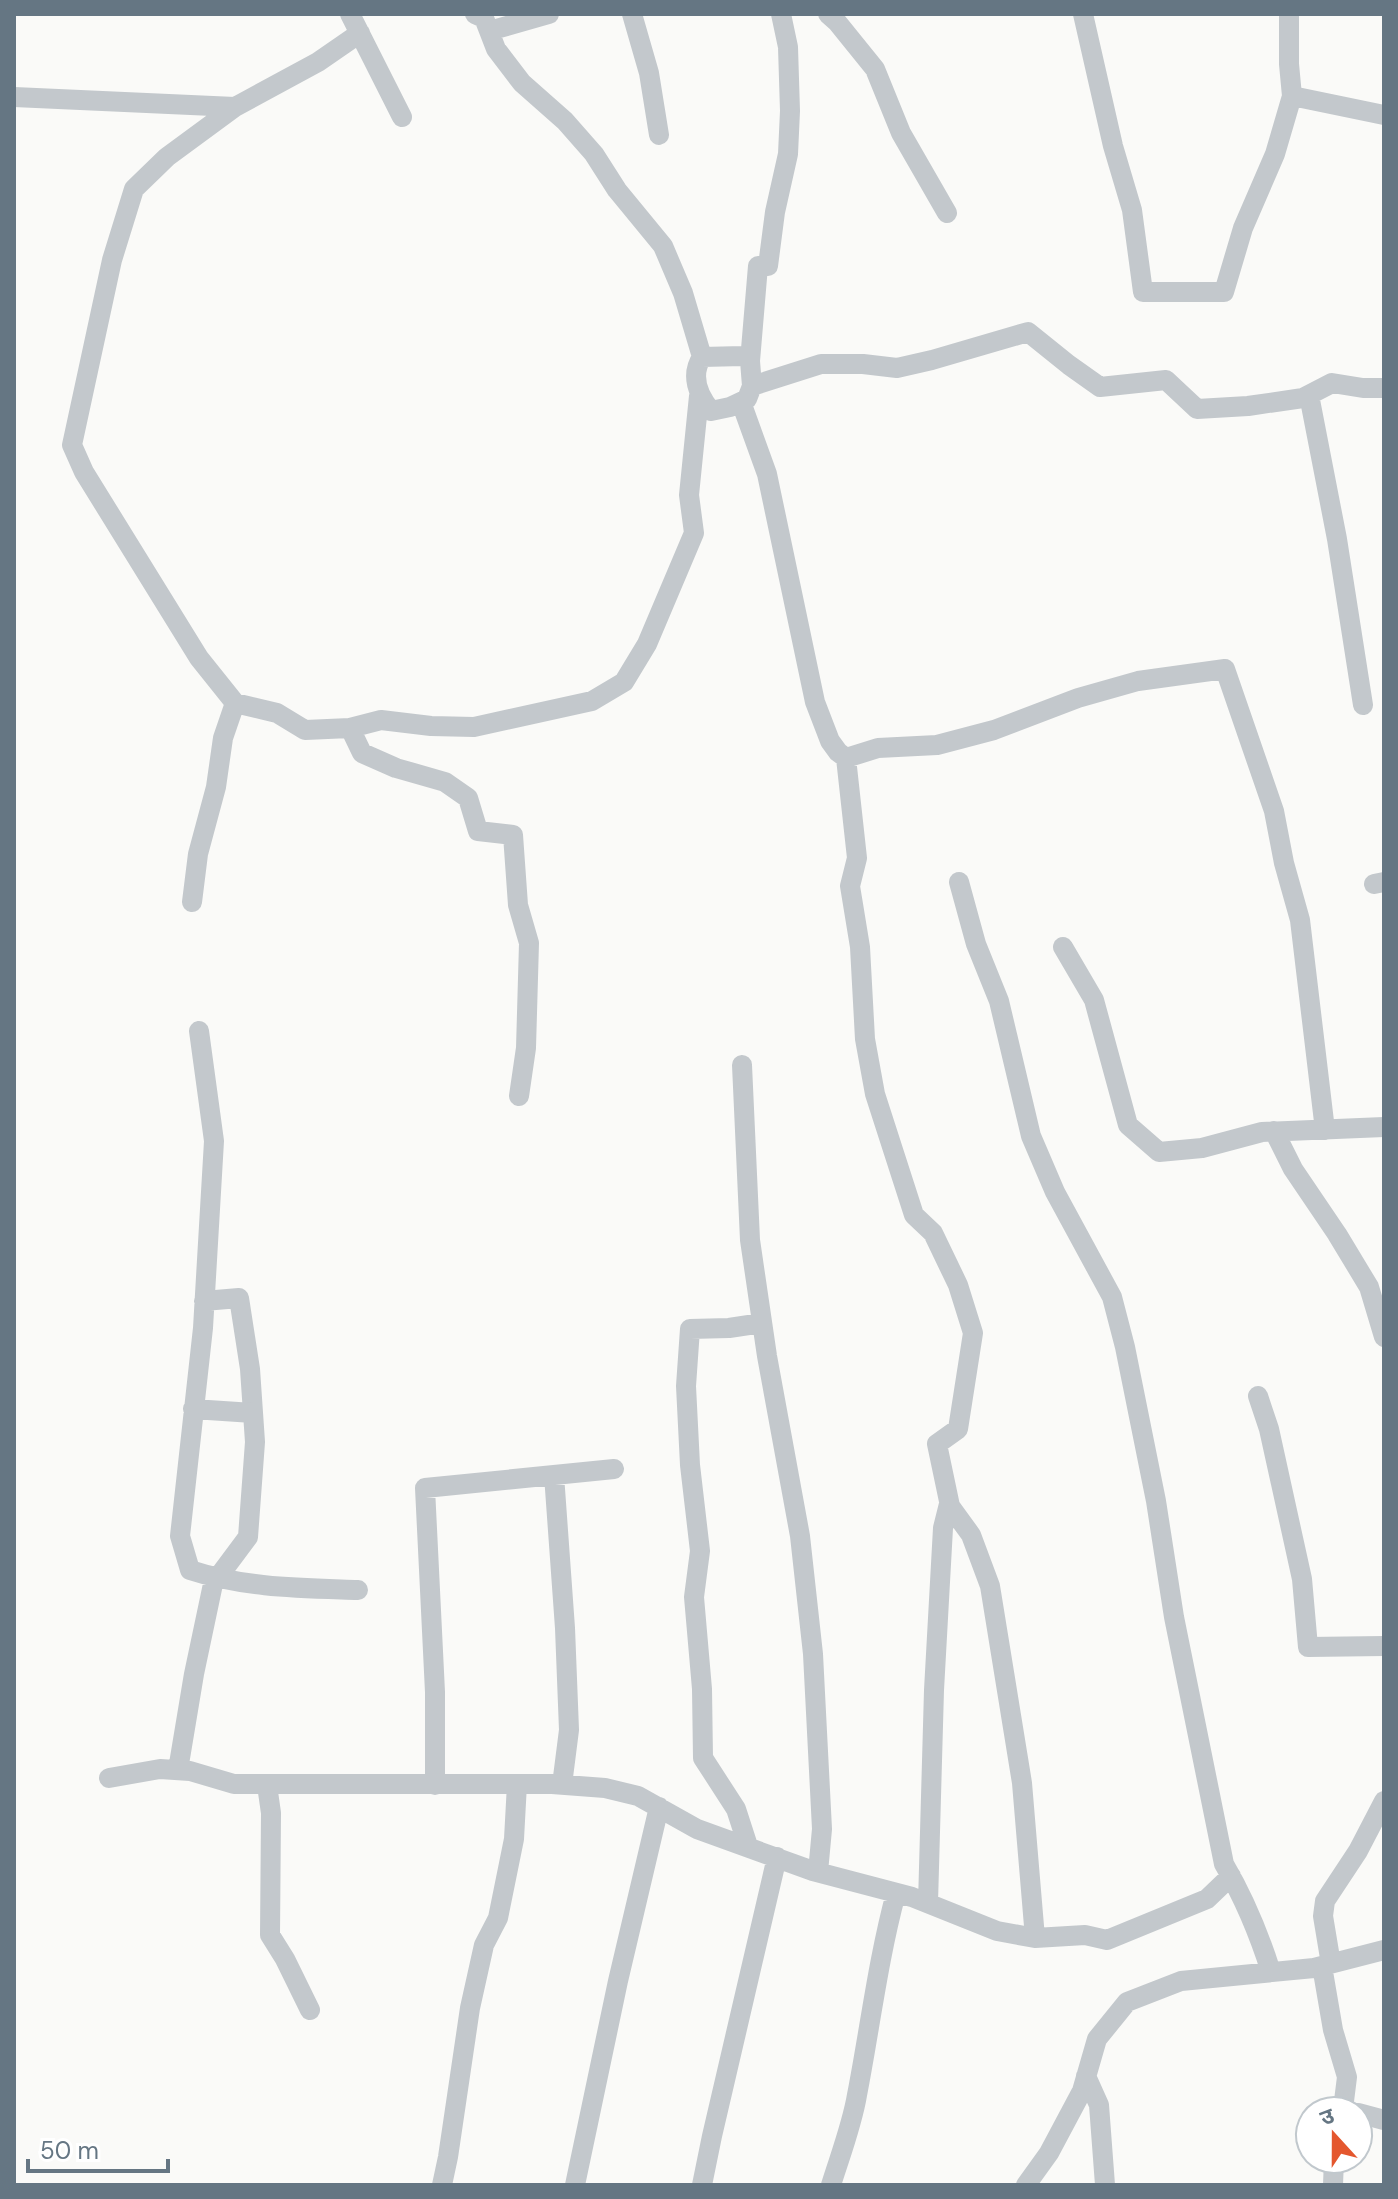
<svg xmlns="http://www.w3.org/2000/svg" width="1398" height="2199" font-family="'DM Sans','Noto Sans Devanagari',sans-serif">
<style>
.lines{fill:none;stroke-linecap:round;stroke-linejoin:round}
.minor{stroke:#c3c8cc;stroke-width:20}
</style>
<rect width="100%" height="100%" fill="#fafaf8"/>
<g class="lines">
<path class="minor" d="M350,14L402,117
M475,14L484,18L496,49L522,83L565,121L594,154L617,190L663,246L683,293L702,357C690,375 698,395 711,411L730,407L747,399L752,386L750,361L743,356L702,357
M632,14L649,73L659,135
M828,14L837,22L875,69L901,133L947,213
M1083,14L1113,146L1132,210L1143,292H1224L1243,228L1275,154L1292,96L1289,64V14
M489,31L549,14
M360,33L318,62L235,107L167,157L134,189L112,260L72,445L84,472L199,658L235,703L277,713L305,730L350,728L381,720L431,726L474,727L592,701L624,682L647,644L694,533L689,495L699,396
M1292,96L1384,115
M14,97L235,107
M750,361L758,266H768L775,212L788,154L790,111L788,47L781,14
M752,386L821,364H863L897,368L932,360L1028,332L1069,365L1100,387L1166,380L1197,409L1248,406L1303,398L1332,383L1363,388H1384
M1309,395L1337,539L1363,705
M741,402L767,474L815,702L830,741L838,752L846,758L857,858L850,886L860,947L865,1039L875,1094L914,1215L933,1233L958,1285L973,1333L958,1429L937,1444L950,1506L971,1535L990,1586L1022,1783L1035,1938
M350,728L362,753L396,768L445,782L468,798L478,831L513,835L518,905L529,943L526,1048L519,1096
M846,758L878,748L937,745L994,730L1078,698L1138,681L1225,669L1274,811L1284,863L1300,920L1325,1130
M959,882L976,944L999,1001L1031,1136L1055,1192L1112,1297L1125,1347L1156,1501L1174,1617L1224,1864C1244,1898 1259,1934 1271,1972
M1374,884L1384,882
M192,902L198,854L216,787L223,738L235,703
M1063,947L1094,1000L1128,1125L1159,1152L1202,1148L1262,1132L1384,1127
M199,1031L214,1141L203,1328L180,1536L190,1570C245,1588 301,1588 358,1590
M742,1065L750,1240L767,1356L800,1536L813,1654L822,1829L818,1872
M1274,1131L1293,1169L1337,1234L1369,1287L1384,1337
M1258,1396L1269,1429L1302,1579L1308,1647L1384,1646
M193,1409L253,1413
M554,1475L565,1628L569,1730L562,1785
M178,1770L194,1674L213,1584L248,1537L255,1442L250,1369L239,1298L204,1301
M109,1778L160,1769L190,1771L234,1784H552L605,1788L638,1796L697,1829L813,1871L912,1897L997,1931L1035,1938L1085,1935L1107,1940L1207,1899L1231,1876
M267,1785L271,1813L270,1935L285,1959L310,2010
M435,1785V1692L425,1488L614,1469
M748,1846L736,1809L703,1758L702,1689L694,1597L700,1551L690,1465L686,1386L690,1329L729,1328L762,1323
M928,1903L934,1690L943,1528L949,1504
M1331,1964L1323,1916L1325,1901L1358,1851L1384,1801
M1322,1966L1333,2030L1347,2077L1343,2109L1350,2111
M1086,2076L1099,2105L1105,2185
M1358,2113L1384,2120
M442,2185L448,2157L470,2008L484,1945L498,1918L514,1839L517,1784
M575,2185L618,1981L659,1807
M702,2185L712,2136L777,1857
M831,2185C840,2156 852,2125 857,2095C870,2028 878,1960 896,1893
M1026,2185L1049,2153L1082,2091L1097,2039L1127,2002L1181,1981L1314,1968L1384,1950
M1333,2185L1334,2159"/>
</g>
<rect width="1398" height="2199" fill="none" stroke="#657683" stroke-width="32"/>
<g transform="translate(1334 2135) rotate(339)"><circle r="38" fill="#ffffff" stroke="#c1c8cd" stroke-width="2"/>
<path d="M0-6L14 30L0 20L-14 30Z" fill="#e4572e"/>
<text y="-12" font-size="22" font-weight="bold" text-anchor="middle" fill="#657683">उ</text>
</g>
<path d="M28 2159v12h140v-12" fill="none" stroke="#657683" stroke-width="4"/>
<text x="40" y="2159" font-size="24" fill="#657683" stroke="#ffffff" stroke-width="6" paint-order="stroke">50 m</text>
</svg>
